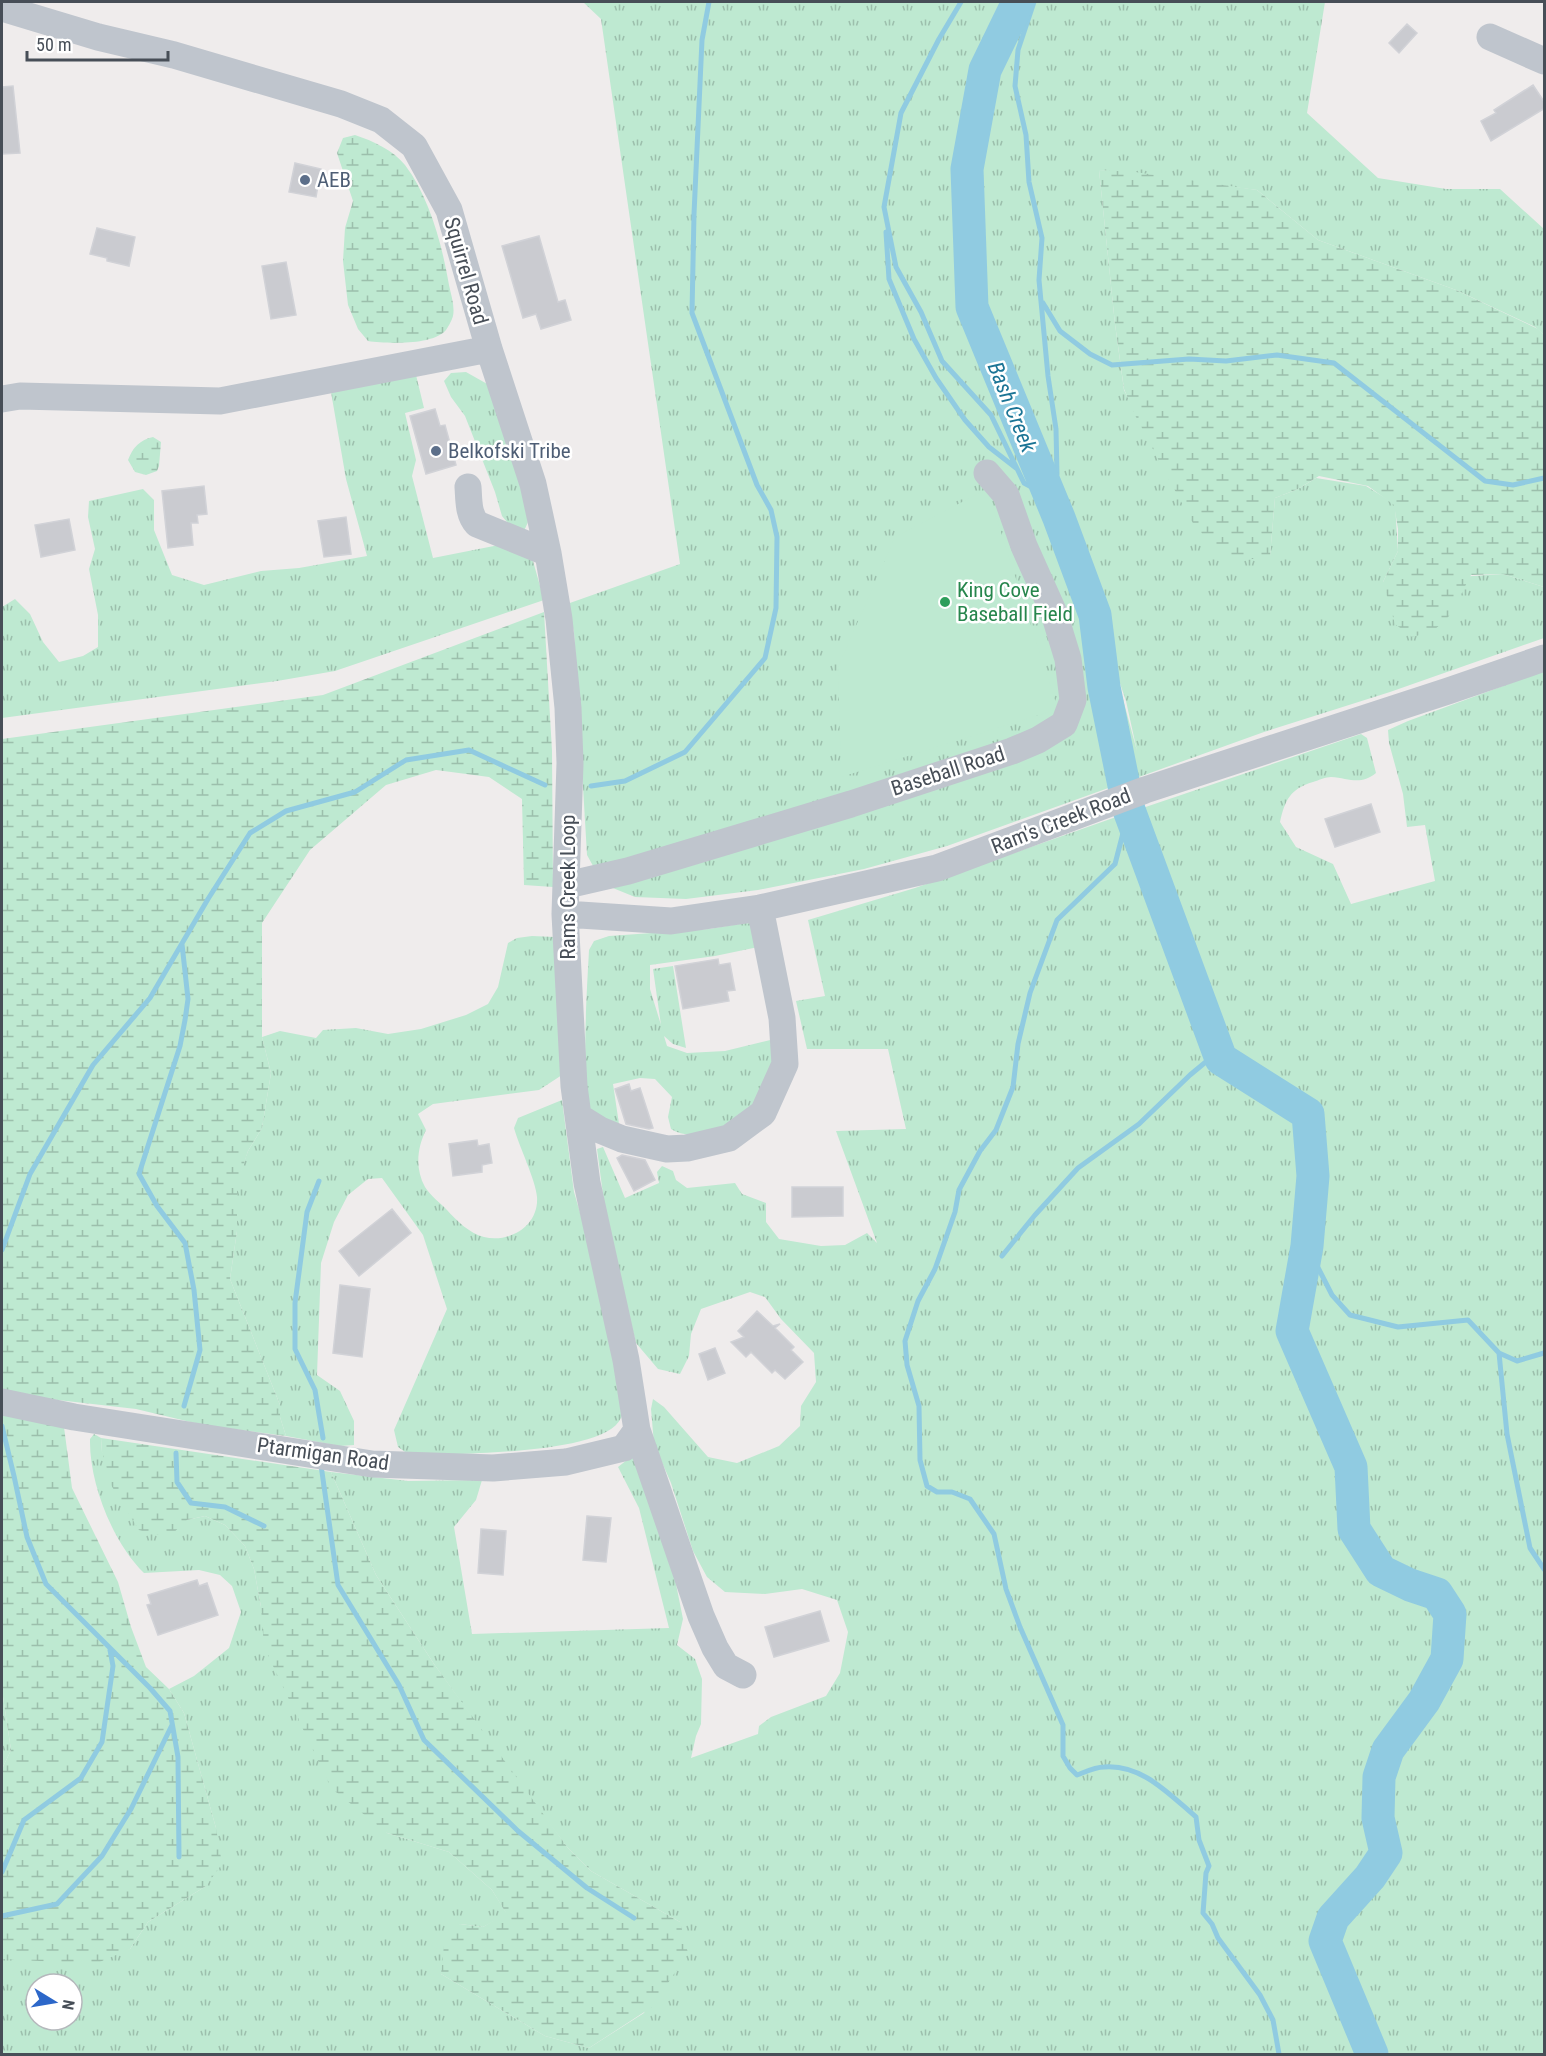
<svg xmlns="http://www.w3.org/2000/svg" width="1546" height="2056" font-family="'Roboto Condensed',sans-serif">
<style>
.grass{fill:url(#grass-tufts);fill-rule:evenodd}
.wetland{fill:url(#wetland-marsh)}
.pitch{fill:#bee9d1}
.lines{fill:none;stroke-linecap:round;stroke-linejoin:round}
.stream{stroke:#90cbe1;stroke-width:5}
.river{stroke:#90cbe1;stroke-width:33}
.building{fill:#cacbd0;stroke:#d1d2d7;stroke-width:1.5}
.minor{stroke:#bfc5cd;stroke-width:27}
.service-dot{fill:#5c6f8a;stroke:#fff;stroke-width:2}
.leisure-dot{fill:#2e9e5b;stroke:#fff;stroke-width:2}
.labels{text-anchor:middle;dominant-baseline:central;stroke-width:5;stroke-linejoin:round;paint-order:stroke}
.service-label{font-size:21px;fill:#4e5e75;stroke:#fff;text-anchor:start}
.street-label{font-size:21px;fill:#474e57;stroke:#fff}
.leisure-label{font-size:21px;fill:#27864d;stroke:#fff;text-anchor:start}
.water-label{font-size:22px;font-style:italic;fill:#1b7495;stroke:#fff}
</style>
<defs>
<pattern id="grass-tufts" width="24" height="20" patternUnits="userSpaceOnUse" patternTransform="scale(1.5)"><rect width="24" height="20" fill="#bee9d1"/><path d="M3 7l-1-3M5 7V3M7 7l1-3M15 17l-1-3M17 17v-4M19 17l1-3" fill="none" stroke="#9cbfac"/></pattern>
<pattern id="wetland-marsh" width="20" height="14" patternUnits="userSpaceOnUse" patternTransform="scale(1.5)"><rect width="20" height="14" fill="#bee9d1"/><path d="M1 5h8M5 5V1M11 12h8M15 12V8" fill="none" stroke="#9cbfac"/></pattern>
</defs>
<rect width="100%" height="100%" fill="#efecec"/>
<path class="grass" d="M583,2H1325L1307,113L1378,178L1446,189H1500L1544,229V335L1535,327L1456,290L1318,240L1257,190L1099,170L1115,324L1124,390L1166,472L1270,556L1275,498L1298,489L1316,478L1366,486L1395,504L1398,551L1383,582L1503,574L1544,587V638L1390,692L1264,732L947,846L864,869L758,890L686,899L635,897L603,884L587,855L574,632L567,604L680,564L601,19ZM1114,666L1126,701L1137,751Z
M466,372L489,385L526,493L528,522L524,531L511,527L502,516L495,492L465,416L451,397L444,381L451,373Z
M416,375L424,408L405,413L416,460L412,476L433,558L499,545L531,554L544,600L335,671L277,681L2,718V607L15,599L30,614L43,642L59,662L83,656L98,647V615L89,569L95,549L88,517L89,501L143,489L154,500V530L172,575L204,585L261,571L299,568L367,556L346,479L331,392Z
M1544,671V2054H2V1959L130,1949L148,1922L206,1886L216,1828L184,1713L169,1689L194,1676L229,1648L241,1612L232,1586L220,1575L199,1570L144,1573C113,1543 89,1483 90,1439L94,1434L101,1438L102,1452L187,1520L205,1516L225,1525L245,1546L254,1569L261,1607L387,1833L449,1852L492,1890L507,1914L483,1927L460,1924L441,1974L545,2036L589,2048L644,2013L680,1922L591,1871L568,1848L527,1794L434,1664L376,1575L331,1472L408,1481L482,1480L476,1500L454,1527L472,1634L669,1628L639,1508L618,1467L637,1452L667,1539L683,1619L677,1645L695,1659L702,1679L701,1724L696,1736L691,1758L758,1734L759,1726L771,1717L826,1696L840,1673L848,1632L837,1600L802,1589L765,1594L725,1592L707,1577L693,1551L671,1483L654,1444L651,1409L653,1399L664,1407L708,1457L737,1463L779,1446L800,1426L801,1406L816,1382L814,1353L781,1319L765,1297L750,1292L701,1309L691,1334L689,1356L680,1374L658,1369L636,1343L617,1268L604,1202L597,1149L603,1147L625,1198L659,1183L657,1172L662,1166L673,1171L676,1180L687,1188L735,1183L742,1194L766,1203V1222L779,1239L821,1246L845,1245L867,1233L877,1243L836,1131L906,1129L888,1049H807L796,1001L825,996L808,920L915,888L1116,817L1361,734L1367,738L1376,773C1360,786 1349,778 1331,777C1326,777 1319,780 1313,782C1290,789 1285,800 1280,822L1296,847L1333,864L1351,904L1435,881L1425,825L1407,827L1403,794L1389,743L1388,730L1408,721ZM36,1984H72V2020H36Z
M745,923L760,924L763,946L715,956L650,965V989L661,1025L653,969L673,966L686,1048L673,1044L664,1036L667,1046L687,1053L725,1051L783,1037L786,1056L744,1121C722,1127 692,1143 671,1129L668,1117L672,1097L655,1079L640,1078L613,1084L619,1124C611,1121 599,1119 593,1114C579,1103 588,974 589,950L594,941L609,936L709,929Z
M532,936L555,937L562,1075L539,1090L433,1104L418,1114L426,1130C417,1148 415,1169 425,1187C430,1195 440,1203 447,1210C457,1221 469,1233 484,1237C510,1243 539,1226 537,1197C536,1181 519,1146 514,1128L518,1118L562,1100L574,1192L588,1240L625,1400C624,1406 624,1413 621,1418C604,1456 450,1453 411,1456L398,1447L394,1430L447,1309L423,1235L382,1178L368,1179L348,1195L334,1222L321,1263L317,1375L340,1391L354,1421V1445L340,1446L286,1436L280,1417V1405L230,1279L237,1231V1182L248,1151L262,1128L271,1073L262,1037L280,1031L316,1038L323,1030L356,1028L388,1034L421,1029L466,1015L488,1004L498,987L508,943L517,938Z
M2,1690L11,1750L2,1769Z"/>
<path class="wetland" d="M355,135C373,141 393,150 405,165C430,198 442,245 449,285C451,295 455,306 453,316C452,320 447,330 444,332C430,345 386,344 368,341L358,329L348,305L343,261L345,228L353,201L337,153L343,138Z
M1099,170L1135,172L1257,190L1318,240L1456,290L1538,329L1544,335V587L1503,574L1471,575C1453,607 1452,629 1412,637L1395,624L1383,582L1398,551V529L1394,505L1368,486L1319,476L1298,489L1275,498L1270,556L1229,563L1194,525L1167,476L1136,417L1124,389L1115,324Z
M153,437L161,442L159,466L157,471L146,475L135,472L128,460C133,447 140,440 153,437Z
M544,612L552,751L553,887L524,885L522,799L489,777L436,770L386,785L310,850L262,923V1037L271,1073L262,1128L248,1151L237,1185V1231L230,1279L280,1405V1417L286,1436L203,1425L136,1409L49,1399L2,1390V739L323,695Z
M2,1414L64,1427L72,1488L118,1582L131,1627L146,1667L169,1689L184,1713L216,1828L222,1864L206,1886L148,1922L130,1949L95,1964L2,1959V1769L11,1750L2,1690Z
M101,1438L331,1472L376,1575L434,1664L568,1848L591,1871L680,1922L688,1953L652,2007L589,2048L545,2036L441,1974L445,1936L460,1924L483,1927L506,1913L492,1890L449,1852L387,1833L331,1788L264,1647L261,1607L254,1569L245,1546L225,1525L205,1516L187,1520L171,1535L152,1534L139,1530L111,1485L102,1452Z"/>
<path class="pitch" d="M987,489L1058,709L841,777L838,667L895,537Z"/>
<g class="lines">
<path class="stream" d="M961,2L939,39L901,113L884,207L896,267L921,312L942,361L991,415L1024,483L1050,497L1057,474L1056,429L1048,376L1039,280L1042,238L1029,182L1026,135L1015,86L1018,50L1034,2
M886,232L889,279L914,339L936,378L965,420L989,447L1016,468
M1043,303L1060,331L1090,354L1112,365L1189,359L1226,361L1277,355L1334,363L1485,481L1513,485L1544,478
M591,786L625,781L685,752L765,658L776,608L777,537L771,510L757,485L692,313L694,214L702,40L709,2
M1129,810L1115,864L1057,920L1030,993L1018,1044L1013,1087L996,1130L980,1151L959,1190L955,1212L935,1269L918,1301L905,1341L907,1365L919,1406L920,1460L927,1486L937,1492H952L970,1499L994,1534L1006,1589L1020,1627L1063,1725V1756L1070,1768L1077,1775C1085,1772 1095,1767 1104,1767C1142,1764 1169,1794 1196,1817L1199,1840L1209,1866L1206,1873L1203,1913L1212,1924L1218,1938L1260,1995L1273,2020L1279,2054
M182,944L188,999L185,1020L180,1046L139,1174L157,1206L185,1243L194,1290L200,1350L184,1406
M319,1181L307,1212L295,1303V1349L315,1390L323,1438
M1307,1246L1332,1295L1350,1315L1398,1327L1468,1320L1499,1353L1517,1361L1544,1353
M2,1250L30,1174L93,1065L150,998L208,899L250,833L286,811L355,792L406,760L469,750L545,785
M1002,1256L1035,1215L1078,1168L1139,1124L1190,1075L1219,1051
M1499,1353L1507,1434L1530,1548L1544,1569
M2,1426L14,1476L27,1537L46,1584L150,1688L170,1711L178,1757L179,1857
M176,1453L177,1482L191,1503L225,1507L264,1526
M321,1465L338,1585L399,1685L424,1740L518,1831L587,1888L634,1918
M2,1872L24,1820L81,1778L102,1742L113,1666L110,1650
M2,1916L57,1904L102,1856L131,1809L172,1725"/>
<path class="river" d="M1018,2L985,70L967,169L972,307L1059,518L1095,615L1104,687L1129,810L1221,1059L1308,1114L1313,1176L1307,1246L1292,1331L1351,1467L1354,1529L1381,1571L1410,1585L1437,1594L1450,1614L1447,1659L1424,1701L1388,1750L1379,1777L1378,1818L1386,1853L1370,1877L1333,1918L1325,1941L1372,2054"/>
</g>
<path class="building" d="M1407,24L1417,33L1399,53L1389,43Z
M1533,85L1545,103V108L1491,141L1481,121L1496,113L1494,110Z
M13,86L20,153L2,154V87Z
M295,163L321,169L316,197L289,192Z
M97,228L135,237L129,266L107,261V258L90,254Z
M539,236L558,302L565,300L571,320L541,329L536,314L523,318L502,246Z
M286,262L296,315L271,319L262,266Z
M435,409L440,426L445,425L456,465L426,474L410,416Z
M204,486L207,514L197,515L198,523H191L193,545L168,548L162,491Z
M346,517L351,554L324,557L318,521Z
M69,519L75,550L41,557L35,525Z
M1371,804L1380,832L1335,847L1325,819Z
M718,959L719,965L730,963L735,990L727,991L729,1001L683,1009L675,966Z
M629,1084L631,1091L640,1088L653,1128L649,1129L626,1124L615,1089Z
M477,1140L478,1146L489,1144L492,1163L482,1165V1172L453,1176L449,1144Z
M622,1155L645,1160L655,1180L634,1191L617,1158Z
M792,1187H843V1216L792,1217Z
M392,1209L411,1233L359,1276L339,1251Z
M340,1285L370,1289L362,1357L333,1353Z
M757,1311L773,1326L780,1324L775,1328L794,1347L791,1350L803,1362L785,1379L775,1370L772,1373L751,1352L746,1357L731,1342L744,1337L738,1331Z
M715,1348L725,1373L708,1380L699,1354Z
M587,1516L611,1518L606,1562L583,1560Z
M481,1529L506,1531L503,1575L478,1573Z
M197,1580L199,1586L207,1583L218,1615L158,1635L147,1605L151,1604L148,1595Z
M820,1611L829,1641L774,1657L765,1627Z"/>
<g class="lines">
<path class="minor" d="M2,8L98,37L174,55L341,104L381,120L414,146L449,210L489,349L533,484L548,553L559,619L568,708L570,763L565,914L574,1086L587,1183L626,1360L637,1430L701,1616L715,1648L726,1666L743,1675
M1490,37L1544,61
M2,399L20,396L220,401L489,349
M468,487C469,500 468,514 477,524L548,553
M567,885L628,871L851,804L1012,751L1038,740L1064,724L1073,700L1068,659L1054,613L1024,546L1006,495L987,473
M565,914L671,921L760,908L937,868L1145,790L1448,691L1544,658
M579,1117L600,1130L622,1139L667,1149L687,1148L729,1138L763,1113L785,1064L782,1018L760,908
M2,1402L74,1417L372,1464L493,1468L566,1462L624,1448L637,1430"/>
</g>
<g class="service-dot">
<circle cx="305" cy="180" r="6"/>
<circle cx="436" cy="451" r="6"/>
</g>
<circle class="leisure-dot" cx="945" cy="602" r="6"/>
<g class="labels">
<g class="service-label">
<text x="317" y="180">AEB</text>
<text x="448" y="451">Belkofski Tribe</text>
</g>
<g class="street-label">
<text transform="translate(466 271) rotate(74)">Squirrel Road</text>
<text transform="translate(948 771) rotate(-18)">Baseball Road</text>
<text transform="translate(1061 821) rotate(-21)">Ram's Creek Road</text>
<text transform="translate(568 887) rotate(-90)">Rams Creek Loop</text>
<text transform="translate(323 1454) rotate(8)">Ptarmigan Road</text>
</g>
<g class="leisure-label">
<text x="957" y="590">King Cove<tspan x="957" dy="24">Baseball Field</tspan></text>
</g>
<g class="water-label">
<text transform="translate(1012 407) rotate(68)">Bash Creek</text>
</g>
</g>
<rect width="1546" height="2056" fill="none" stroke="#474e57" stroke-width="6"/>
<g transform="translate(54 2002) rotate(101)"><circle r="28" fill="#ffffff" stroke="#b5b8bc" stroke-width="1.5"/>
<path d="M0-4.5L10 22L0 15L-10 22Z" fill="#2c67c9"/>
<text y="-9" font-size="16" font-weight="bold" text-anchor="middle" fill="#474e57">N</text>
</g>
<path d="M27 51v9h141v-9" fill="none" stroke="#474e57" stroke-width="3"/>
<text x="36" y="51" font-size="18" fill="#474e57" stroke="#ffffff" stroke-width="4.5" paint-order="stroke">50 m</text>
</svg>
